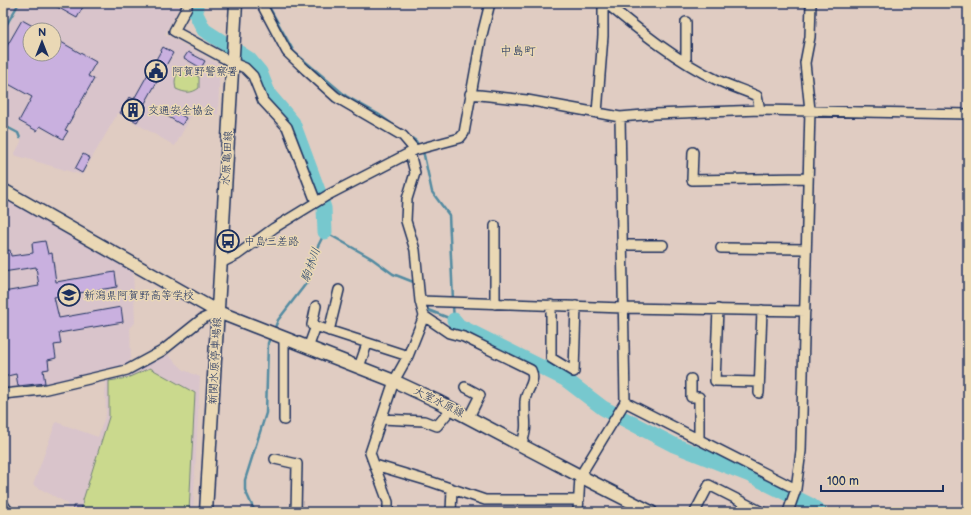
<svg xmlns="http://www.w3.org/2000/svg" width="971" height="515" font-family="'Balsamiq Sans','Klee One',sans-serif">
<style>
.built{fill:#d9c4cb;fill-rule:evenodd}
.green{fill:#cad98d;stroke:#728476}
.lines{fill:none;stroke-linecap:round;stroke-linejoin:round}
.stream{stroke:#528ba1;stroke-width:2.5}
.river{stroke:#77c8ce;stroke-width:15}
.building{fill:#c9b0df;stroke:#1b2f5e}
.minor-casing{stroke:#1b2f5e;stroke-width:12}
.major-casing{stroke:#1b2f5e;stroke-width:15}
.minor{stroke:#ead8b5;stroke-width:9}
.major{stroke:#ead8b5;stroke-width:12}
.labels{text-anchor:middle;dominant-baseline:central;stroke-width:3;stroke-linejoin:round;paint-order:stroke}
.poi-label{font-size:11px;fill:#1b2f5e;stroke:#ead8b5;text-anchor:start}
.street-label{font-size:11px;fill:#1b2f5e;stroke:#ead8b5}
.neighbourhood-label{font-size:12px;fill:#1b2f5e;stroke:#ead8b5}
.water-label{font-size:12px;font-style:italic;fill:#29466f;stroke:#ead8b5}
</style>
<rect width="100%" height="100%" fill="#e0ccc2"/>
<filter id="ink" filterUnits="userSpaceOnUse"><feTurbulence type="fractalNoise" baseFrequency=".025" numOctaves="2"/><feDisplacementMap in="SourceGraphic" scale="8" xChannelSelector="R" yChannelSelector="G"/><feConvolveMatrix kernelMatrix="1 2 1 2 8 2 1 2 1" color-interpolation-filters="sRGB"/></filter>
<g filter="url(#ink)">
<path class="built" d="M3,3H17L3,28Z
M21,3H181L165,34L220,65L218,115L197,105L175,146L118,113L82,175L14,155L21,142V133L3,123V34ZM30,30H54V54H30Z
M3,194L133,267L135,323L130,327L131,358L127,365L72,382L3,392Z
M167,354L184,370L200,377L193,512H67V503L33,485L56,422L98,437L106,414L105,378L122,376Z"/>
<path class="green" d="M186,70L199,77V88C191,94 185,93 176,89C174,81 175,76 180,71Z
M150,368L195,393L189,512H82L83,500L109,417V381L127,378Z"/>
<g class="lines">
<path class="stream" d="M267,3L294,52L346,96L378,114L416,141L424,155L432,192L449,215L453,300
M3,31L19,3
M3,125L18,133L20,138
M426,302L428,310L454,320L453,305
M274,330L278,320L308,281L314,254L325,232L371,258L393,274L416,283
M255,512L245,490V480L266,413L268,343L271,336"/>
<path class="river" d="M196,3V14L204,30L249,59L260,72L269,95L293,123L319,193L324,208L325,232
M454,320L459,326L565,379L603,408L624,419L674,445L750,475L810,505L820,512"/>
</g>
<path class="building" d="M50,3H85L77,18Z
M22,20L40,30H30V54H54V38L96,62L88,76L94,79L65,130L68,131L63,139L40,126L37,131L19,121L32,97L3,81V53Z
M163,47L173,53L144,105L146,106L137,122L120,113L129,97L134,99Z
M188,52L205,61L201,68L184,58Z
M171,109L186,118L182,125L167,116Z
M83,154L90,158L82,173L75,169Z
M45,241L48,254L52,253L56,282L115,272L117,287L54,297L59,318L121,307L123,322L59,333L61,344L54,345L56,358L48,360L49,369L43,370L45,383L18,386L16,374L3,377V292L39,286L36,267L3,272V251L10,250L11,256L33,253L32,243Z
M73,506H82L81,512H73Z"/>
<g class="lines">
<g class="minor-casing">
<path id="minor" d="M187,3V7L174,31L233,63L245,68L253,76L263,101L287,127L316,202
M261,3L287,52L306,70L336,97L403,136L415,150
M606,3C640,31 677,61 717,80C730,86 743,90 757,96L760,110
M686,61V22
M470,94L527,100L620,117L655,114L760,110L968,114
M597,113L603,36V3
M693,152L692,180L807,178
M495,226V304
M622,245H663
M721,248L806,249
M221,263L237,255L274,228L328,195L415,150L460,138L464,133L481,39L490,3
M420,301L623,308L805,311
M551,305V358L574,372L576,306
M316,306L312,325L408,356
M718,309L715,381L759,382
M424,316L449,333L464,337L531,370C537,383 525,390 525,402C524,421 529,426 521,445
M329,331L339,290
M308,348L316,326
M359,367L367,344
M691,379V397H699V439
M465,387L480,395L469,417
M759,393L762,310
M3,394L42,390L127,370L162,351L202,319L218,312
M625,402L796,489
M381,419L424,421L437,426L452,408
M284,420V339
M275,459L297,464L296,512
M375,465L432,482L485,500H579
M3,504L9,512
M388,512V502L370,453L394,381L408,356L424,316L420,301L415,250L406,221L407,199L415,173L410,153
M451,512L452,489
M578,512L580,476L625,402L620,117
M695,512L709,485L762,512
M788,512L796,489L801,451L810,110L805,63L810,37L811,3"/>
</g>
<g class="major-casing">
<path id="major" d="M3,190L218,312L394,381L437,401L580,476L651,512
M206,512L236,3"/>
</g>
<use href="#minor" class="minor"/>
<use href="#major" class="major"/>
</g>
</g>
<defs>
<g id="civic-ring" transform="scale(1.15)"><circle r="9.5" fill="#ead8b5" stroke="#1b2f5e" stroke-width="1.5"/><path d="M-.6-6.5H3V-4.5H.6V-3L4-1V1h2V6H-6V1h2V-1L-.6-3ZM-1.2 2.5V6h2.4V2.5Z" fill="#1b2f5e"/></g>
<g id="building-ring" transform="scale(1.15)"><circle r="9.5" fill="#ead8b5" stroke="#1b2f5e" stroke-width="1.5"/><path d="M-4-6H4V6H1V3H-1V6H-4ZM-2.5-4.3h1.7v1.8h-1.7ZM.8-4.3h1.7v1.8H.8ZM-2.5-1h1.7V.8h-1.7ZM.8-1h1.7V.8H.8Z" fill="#1b2f5e"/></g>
<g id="bus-ring" transform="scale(1.15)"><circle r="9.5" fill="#ead8b5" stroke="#1b2f5e" stroke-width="1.5"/><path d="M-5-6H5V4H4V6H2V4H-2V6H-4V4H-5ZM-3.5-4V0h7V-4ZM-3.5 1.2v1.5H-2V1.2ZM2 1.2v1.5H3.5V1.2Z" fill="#1b2f5e"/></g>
<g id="school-ring" transform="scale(1.15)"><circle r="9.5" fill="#ead8b5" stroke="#1b2f5e" stroke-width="1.5"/><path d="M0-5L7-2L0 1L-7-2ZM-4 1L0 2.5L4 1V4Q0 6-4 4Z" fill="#1b2f5e"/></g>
</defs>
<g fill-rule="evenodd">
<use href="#civic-ring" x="156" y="71"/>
<use href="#building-ring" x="133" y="110"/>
<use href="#bus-ring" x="228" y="241"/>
<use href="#school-ring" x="69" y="295"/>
</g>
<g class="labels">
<g class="poi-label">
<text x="172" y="71">阿賀野警察署</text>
<text x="148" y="110">交通安全協会</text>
<text x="244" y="241">中島三差路</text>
<text x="84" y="295">新潟県阿賀野高等学校</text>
</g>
<g class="street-label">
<text transform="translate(227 158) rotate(-87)">水原亀田線</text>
<text transform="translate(215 361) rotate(-87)">新関水原停車場線</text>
<text transform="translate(439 402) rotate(26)">大室水原線</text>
</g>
<g class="neighbourhood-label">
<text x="518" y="51">中島町</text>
</g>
<g class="water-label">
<text transform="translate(311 265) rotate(-70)">駒林川</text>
</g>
</g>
<rect width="971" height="515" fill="none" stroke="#ead8b5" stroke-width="16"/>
<rect x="8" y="8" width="955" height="499" fill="none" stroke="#1b2f5e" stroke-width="1.5" filter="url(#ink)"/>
<g transform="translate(42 42)"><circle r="19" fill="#ead8b5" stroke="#979492"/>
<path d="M0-3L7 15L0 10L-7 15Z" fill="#1b2f5e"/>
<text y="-6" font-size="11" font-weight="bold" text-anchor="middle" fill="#1b2f5e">N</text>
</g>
<path d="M821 485v6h122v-6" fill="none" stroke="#1b2f5e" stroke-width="2"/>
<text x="827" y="485" font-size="12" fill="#1b2f5e" stroke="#ead8b5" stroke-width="3" paint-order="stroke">100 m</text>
</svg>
